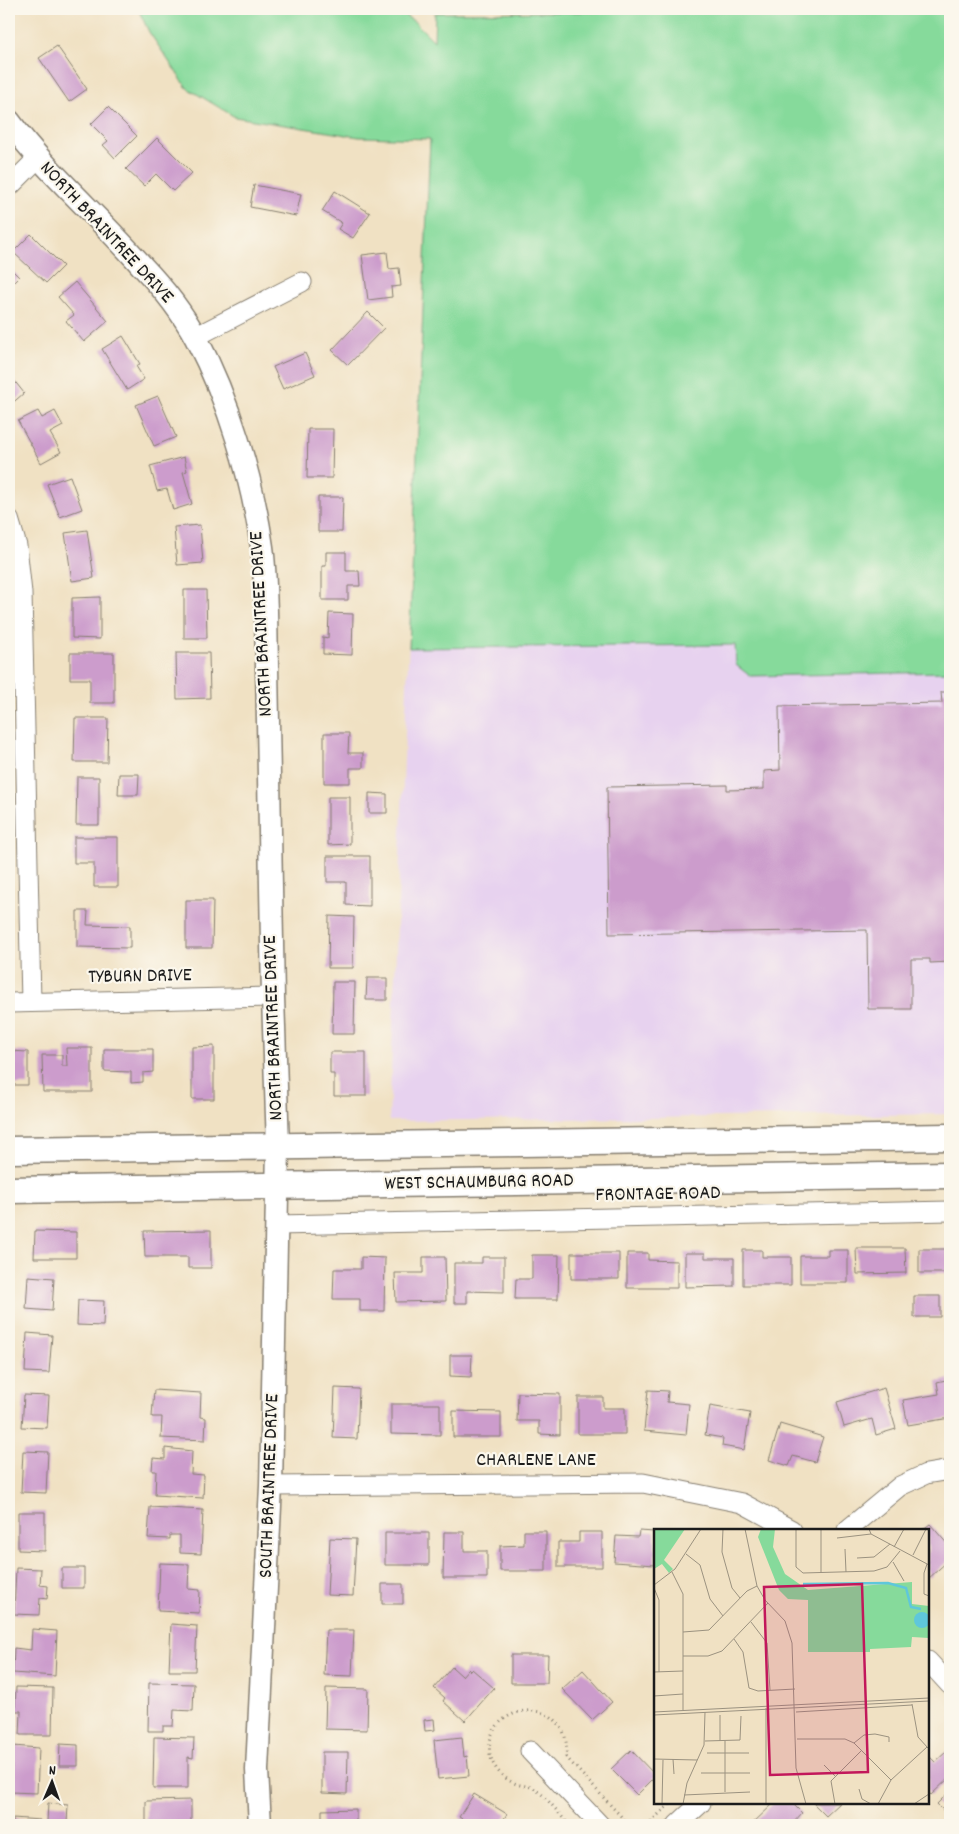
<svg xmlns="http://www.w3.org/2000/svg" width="959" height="1834" font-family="Dekko,sans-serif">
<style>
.built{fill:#e7d2ef}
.green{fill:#86da9b;stroke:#517b5c}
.building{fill:#cc9ccc}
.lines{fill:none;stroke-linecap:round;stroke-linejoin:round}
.minor-casing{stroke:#867e70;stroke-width:21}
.tertiary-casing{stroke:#867e70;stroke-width:25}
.secondary-casing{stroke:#867e70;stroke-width:29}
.path{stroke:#867e70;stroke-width:3;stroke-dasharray:1 4;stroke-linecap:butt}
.minor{stroke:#fff;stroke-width:19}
.tertiary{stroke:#fff;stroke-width:22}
.secondary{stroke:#fff;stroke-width:26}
.labels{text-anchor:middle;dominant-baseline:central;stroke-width:4.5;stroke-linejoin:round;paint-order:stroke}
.street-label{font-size:20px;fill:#1c1c1c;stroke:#fbf7ec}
.inset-river{fill:none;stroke:#5fc7db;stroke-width:2.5}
.inset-road{fill:none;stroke:#9b9280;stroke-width:1}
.view{fill:#c2185b;fill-opacity:0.15;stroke:#c2185b;stroke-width:2.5}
.inset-edge{fill:none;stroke:#1c1c1c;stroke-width:2.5}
</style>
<rect width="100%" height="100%" fill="#fbf7ec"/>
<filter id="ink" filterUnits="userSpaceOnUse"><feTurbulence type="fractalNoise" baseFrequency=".02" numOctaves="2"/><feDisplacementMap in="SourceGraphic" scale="10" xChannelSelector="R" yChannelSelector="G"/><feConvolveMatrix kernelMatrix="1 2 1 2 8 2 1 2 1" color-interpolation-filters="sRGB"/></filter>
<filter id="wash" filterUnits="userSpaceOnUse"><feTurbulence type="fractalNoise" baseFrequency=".0096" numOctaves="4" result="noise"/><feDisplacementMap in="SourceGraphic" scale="20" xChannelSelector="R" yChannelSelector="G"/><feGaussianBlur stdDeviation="1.12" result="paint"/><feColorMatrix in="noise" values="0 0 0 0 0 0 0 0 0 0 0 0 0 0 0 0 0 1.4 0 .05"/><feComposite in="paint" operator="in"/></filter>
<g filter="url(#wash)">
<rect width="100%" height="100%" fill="#f0e1c3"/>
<path class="built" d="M950,9V1114L389,1121L435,13Z"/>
<path class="green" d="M138,9H395L415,22L434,41L435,13L950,9V672L750,676L736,665L735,645L409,648L430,139L359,137L235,117L187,88L149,32Z"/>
<g id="blocks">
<path class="building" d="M57,46L87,89L69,102L39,58Z
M108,107L137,136L115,158L103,145L108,141L91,124Z
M157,138L192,173L173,191L156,174L144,186L126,169Z
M254,185L301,194L296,216L250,207Z
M335,191L370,213L353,238L338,229L342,223L322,211Z
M31,234L63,266L46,283L13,252Z
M387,252L389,269L399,268L401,286L391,287L392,297L368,300L362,255Z
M9,267L19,277L9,287Z
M75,282L108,321L84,342L66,321L74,315L58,297Z
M368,312L384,328L348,365L332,350Z
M123,336L140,364L136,366L144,379L127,390L102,349Z
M305,353L315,375L283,389L273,367Z
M9,374L24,393L9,406Z
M158,396L176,437L154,446L136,405Z
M38,411L42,418L55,411L63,426L50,433L61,452L41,463L18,421Z
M308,429H333L332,478H307Z
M184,457L187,471L183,472L192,504L173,510L167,489L157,491L150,466Z
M70,476L82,509L60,517L47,484Z
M318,497H343L342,532H318Z
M200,525L203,563L177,565L174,527Z
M87,530L94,578L72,581L65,533Z
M326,552H346V571H359L360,586H348V600H322V566H326Z
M184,590H206L207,638H184Z
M100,597V639L72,638V598Z
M329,613L353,614L352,655L323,654V637L328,638Z
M70,653H114V703H90V679H70Z
M176,653H209L210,698L177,699Z
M941,692H950V962L930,963V959H911V1009H868L867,930L609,934L607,787L727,785V790L764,789V771L780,770L779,706L942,703Z
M75,718H108L107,762H74Z
M324,733H349L348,753H363V768H350V783H324Z
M119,774H139L138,795H118Z
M77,777H99V825H76Z
M369,793L387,794V813H369Z
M328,797H350V844L328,845Z
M74,837H118V887H94V863H74Z
M327,856H370V906L346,905V882H327Z
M186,900H213L212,948H186Z
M77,911H88L87,925L130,926V948L77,947Z
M329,916L354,917L353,968H328Z
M367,978H387V1000H366Z
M333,982H355L354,1034H332Z
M214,1046V1099H192V1047Z
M66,1048H92V1092H43L42,1055H62V1066H67Z
M104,1049H153V1072L143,1073V1082L131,1083V1072L104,1071Z
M9,1051L28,1052V1085H9Z
M330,1052H366V1096H334V1074H330Z
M211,1230V1268H188V1257H145L144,1231Z
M35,1231L76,1232V1258H34Z
M856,1248H905L906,1273L857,1274Z
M919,1249H950V1273H919Z
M743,1250H762V1257H791V1285H743Z
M828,1250H848V1283H800V1256H828Z
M571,1253H619V1279H571Z
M627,1253H648V1260L677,1261V1288H627Z
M685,1253H705V1258H734V1286L685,1287Z
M532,1255H559L558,1299H515L516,1279H532Z
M361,1257L385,1258L384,1311H360V1299H333L334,1269H361Z
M423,1257H445L446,1301L396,1302L395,1273H423Z
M482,1257H504V1292L467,1291V1303H454V1263H482Z
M28,1276L54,1278L52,1311L26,1309Z
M914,1296H940V1317H914Z
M78,1300L104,1301L103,1326L77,1325Z
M27,1333L52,1335L49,1373L25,1372Z
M450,1355H472L471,1377L450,1376Z
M950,1379V1418L908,1425L903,1400L939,1394L937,1382Z
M335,1388L359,1389L357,1439L333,1438Z
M884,1388L896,1429L876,1435L872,1419L844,1427L837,1402Z
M154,1390L201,1393L200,1417L206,1418L205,1440L161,1438L162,1417H152Z
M648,1390L668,1391L667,1402L689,1404L686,1435L644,1431Z
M518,1393L560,1394V1435L539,1434V1421H517Z
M24,1395L49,1396L47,1428L22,1427Z
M578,1397H603V1408H625V1434H578Z
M391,1404H440V1435L391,1434Z
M710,1406L750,1413L744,1450L722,1446L723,1438L705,1435Z
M453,1411L501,1412V1437H453Z
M780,1424L823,1437L815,1462L793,1456L789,1466L769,1460Z
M165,1448L192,1451L191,1474L204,1475L203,1498L155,1495L156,1471H152L153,1458L165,1459Z
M23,1451L48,1452L46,1493L21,1492Z
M150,1507L203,1510L201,1554L180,1553V1535H170V1539L148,1538Z
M18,1512H45V1551L18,1550Z
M930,1524L950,1547V1559L928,1579V1530H922Z
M524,1531H546V1571H500V1546L524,1545Z
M639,1531L655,1532V1565L614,1562L616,1536L638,1537Z
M444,1532H464V1551H487V1578H443Z
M579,1532H602V1567H558V1542H579Z
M385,1533H429V1565H385Z
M330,1538L356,1539L353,1596L327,1595Z
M160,1563L189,1564L188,1589L200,1590L199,1613L158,1611Z
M16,1568L41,1569L40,1585L48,1586L47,1599L40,1598L39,1615L14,1614Z
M62,1568H84V1588H62Z
M382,1584H403V1604H382Z
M171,1624L197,1626L195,1671H169Z
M32,1629L57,1631L55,1676L13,1673L14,1648L31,1650Z
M326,1630H354L352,1676L324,1675Z
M511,1655H548L547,1683H511Z
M452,1667L462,1676L468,1669L470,1671L472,1669L494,1688L465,1721L443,1701L445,1698L434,1688Z
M583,1670L612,1702L592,1720L562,1689Z
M149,1683L194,1684L193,1711L174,1710L173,1726H163V1731H148Z
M16,1687L53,1688L52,1735H20L21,1711H15Z
M326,1688L368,1689L367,1730L325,1729Z
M434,1719L435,1730L425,1731L424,1720Z
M154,1737L194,1738L193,1758L188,1757V1788H153Z
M462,1737L464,1757L467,1756L469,1776L438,1779L434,1740Z
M60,1744L78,1745V1766H59Z
M13,1746L39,1748L37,1793L10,1792Z
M631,1750L655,1775V1777L637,1795L611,1769Z
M947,1751L950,1754V1777L931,1795L928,1792V1755L935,1762Z
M322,1752H348L347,1794L322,1793Z
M950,1791V1817L937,1804Z
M474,1794L507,1814L500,1825H472L459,1817Z
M191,1800V1825H146V1801Z
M48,1803L68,1805L67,1823L47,1822Z
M774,1803H792L802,1813L794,1822L797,1825H751Z
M813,1803H840L826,1816Z
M356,1809V1823L350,1824V1825H322V1810Z
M13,1818L40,1820V1825H13Z"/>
</g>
</g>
<g filter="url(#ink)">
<use href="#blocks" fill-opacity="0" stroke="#867e70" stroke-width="1"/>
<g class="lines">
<g class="minor-casing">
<path id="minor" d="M9,187L38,158
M195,337L302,282
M9,519L17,546L22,593L31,1002
M9,1003L273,997
M277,1225L950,1211
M271,1486L643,1483L742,1503L792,1530
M847,1530L900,1486L926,1474L950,1470
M928,1661L950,1685
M530,1751L600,1825
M677,1825L701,1803"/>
</g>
<g class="tertiary-casing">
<path id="tertiary" d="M9,121C48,174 99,216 142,266C162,287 182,312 196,338C229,401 252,477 262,547C265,568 265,590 266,611L273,997L278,1147L271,1486L257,1770L260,1825"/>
</g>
<g class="secondary-casing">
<path id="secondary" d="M9,1150L950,1137
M9,1190L950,1175"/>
</g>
<path class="path" d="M569,1825C559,1814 547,1797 535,1789C531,1786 525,1786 520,1785C505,1781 493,1769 490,1754C482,1701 574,1691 566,1757L629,1825
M647,1825L671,1803"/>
<use href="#minor" class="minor"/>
<use href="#tertiary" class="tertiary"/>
<use href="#secondary" class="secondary"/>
</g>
</g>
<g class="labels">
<g class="street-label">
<text transform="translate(106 233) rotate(47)">NORTH BRAINTREE DRIVE</text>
<text transform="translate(262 624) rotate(-93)">NORTH BRAINTREE DRIVE</text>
<text transform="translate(140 977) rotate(-1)">TYBURN DRIVE</text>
<text transform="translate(274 1028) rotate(-92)">NORTH BRAINTREE DRIVE</text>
<text transform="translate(479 1183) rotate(-1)">WEST SCHAUMBURG ROAD</text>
<text transform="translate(658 1195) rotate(-1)">FRONTAGE ROAD</text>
<text x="536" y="1461">CHARLENE LANE</text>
<text transform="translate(270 1486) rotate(-88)">SOUTH BRAINTREE DRIVE</text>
</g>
</g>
<g transform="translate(654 1529)">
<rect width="275" height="275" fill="#f0e1c3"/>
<path d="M0,0H31L10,31L19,40L15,44L8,35L0,40ZM107,0H121L119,18L131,45L154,61L258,53V75L275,77V109L258,108L257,118L216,120V123H154V71L134,70L125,61L104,8Z" fill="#86da9b"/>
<path d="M260 91a8 8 0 1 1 16 0a8 8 0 1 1-16 0Z" fill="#5fc7db"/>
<path class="inset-river" d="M149,55L234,54L252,59L257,78L267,80"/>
<path class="inset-road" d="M69,0L68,23L78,59L86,69M91,0L103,57L111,71L131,92L138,114L142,239L152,275M142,0V38L149,44L220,42L233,38L246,22M167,0V44M215,0L217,5L275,36M183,9L217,5M240,18L250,0M191,20L192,43M32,25L46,36L56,70L69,87M259,26L272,0M203,29L220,28L236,15M239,33L250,52M273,35L270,44V65L275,67M18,43L29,65V181M0,56L21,40L47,0M0,59L5,71V143M97,93L113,114L116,161M29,103L55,101L93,62L103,57M80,110L89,123L95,159L104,162L141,160M29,127H54L68,122L114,74M0,143L29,142M0,167L29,165M258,175L264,208L274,219M0,183L275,169M142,183L258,176M0,186L275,172M66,186V212M143,210H191L200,214L237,251M51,212L86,211L87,187M200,214L210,206L221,205L235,208V213M53,224H95M0,230L43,231M19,230L20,245M170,236L181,247M47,244H96M205,260L208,270L217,275M71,263V212M30,266L96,263M8,275L9,231M29,275L33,254L50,216L51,183M112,275V179M181,275L177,252L207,222M224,275L237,251L273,218M260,275L275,265"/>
<path class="view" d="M208,55L214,243L116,246L110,58Z"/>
<rect width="275" height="275" class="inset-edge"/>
</g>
<rect width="959" height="1834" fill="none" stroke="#fbf7ec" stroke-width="30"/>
<g transform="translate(52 1782) rotate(2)" stroke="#fbf7ec" stroke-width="4" paint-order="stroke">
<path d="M0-4L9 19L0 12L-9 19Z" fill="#1c1c1c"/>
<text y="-8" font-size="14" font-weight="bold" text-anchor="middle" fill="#1c1c1c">N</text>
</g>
</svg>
